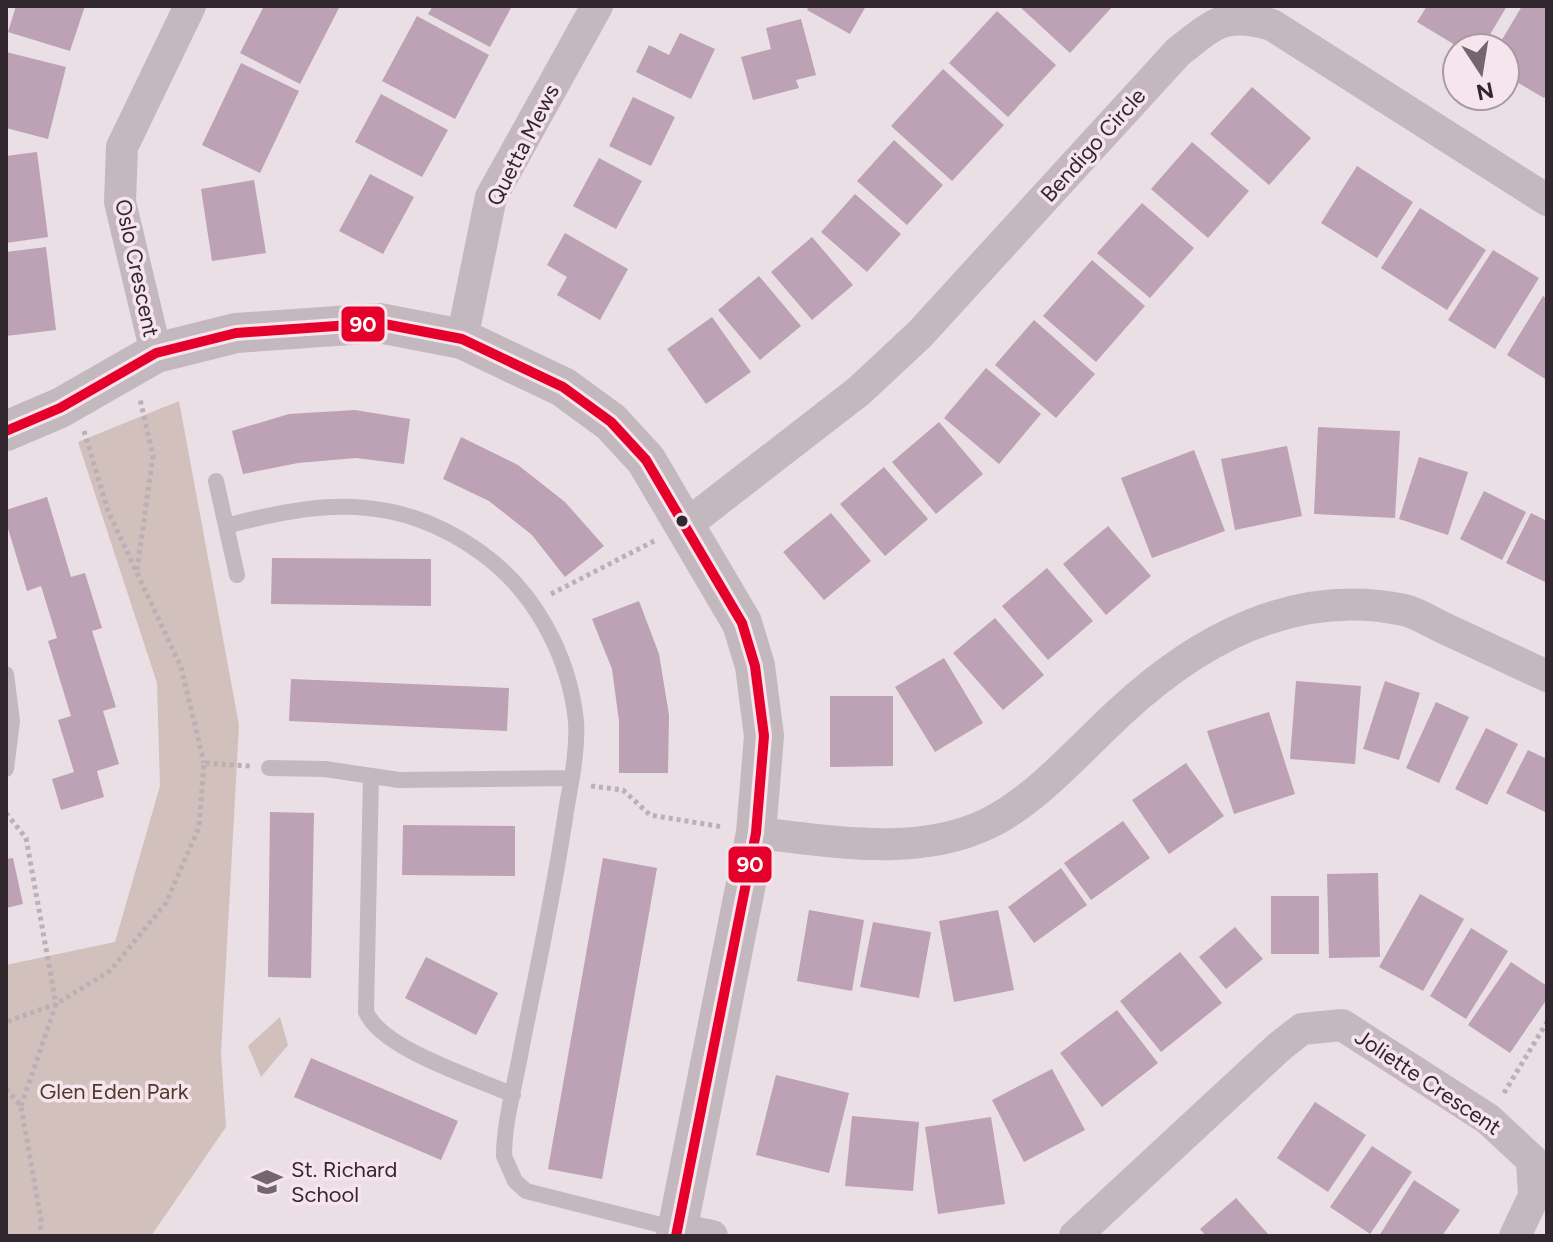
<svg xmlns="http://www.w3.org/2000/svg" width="1553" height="1242" font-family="Figtree,sans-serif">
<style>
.green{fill:#d1c0bc}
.building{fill:#bda1b4}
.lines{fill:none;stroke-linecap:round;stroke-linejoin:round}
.path{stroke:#bcb0b6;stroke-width:5;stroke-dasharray:4 4;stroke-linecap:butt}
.service{stroke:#c3b8be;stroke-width:16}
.minor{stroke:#c3b8be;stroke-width:32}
.tertiary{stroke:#c3b8be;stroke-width:40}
.bus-1-casing{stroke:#f7e5ee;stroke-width:16}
.bus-1{stroke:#e4002b;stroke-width:10}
.bus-dot{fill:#33272f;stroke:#f7e5ee;stroke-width:3}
.labels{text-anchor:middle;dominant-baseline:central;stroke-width:7;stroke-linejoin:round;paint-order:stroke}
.street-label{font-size:22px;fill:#33272f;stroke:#f7e5ee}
.park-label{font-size:22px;fill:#4f3a2c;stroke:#f7e5ee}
.poi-label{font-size:22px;fill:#33272f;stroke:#f7e5ee;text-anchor:start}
.line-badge{stroke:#f7e5ee;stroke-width:3}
.badge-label{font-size:22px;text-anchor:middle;font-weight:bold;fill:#fff}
</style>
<rect width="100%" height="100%" fill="#eadfe4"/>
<path class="green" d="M179,401L239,725L221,1053L226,1127L151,1236H6V965L115,942L160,786L157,683L78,442Z
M280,1017L288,1045L261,1077L248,1046Z"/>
<path class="building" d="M16,6H85L70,51L8,32Z
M264,6H340L300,84L240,53Z
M433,6H512L490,47L428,14Z
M809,6H866L850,34L807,10Z
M1019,6H1113L1070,53Z
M1427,6H1507L1482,48H1460L1417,22Z
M1522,6H1547V94L1544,98L1505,75V48H1497Z
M997,11L1056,65L1008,117L949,63Z
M417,16L489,55L455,119L382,81Z
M801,19L816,75L796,80L799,88L753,100L741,57L771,49L766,28Z
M680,33L715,49L691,99L636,72L649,45L669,55Z
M6,52L66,67L48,139L6,128Z
M241,63L299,91L260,173L202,145Z
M943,69L1004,125L952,181L891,126Z
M1252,87L1311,138L1269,185L1210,134Z
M381,94L448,130L422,177L355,142Z
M633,97L675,117L651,166L609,146Z
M894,140L943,185L907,225L857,181Z
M1192,142L1249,191L1208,238L1151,189Z
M37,152L48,237L6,243V156Z
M599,158L642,181L616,229L573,206Z
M1357,166L1413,202L1377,258L1321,223Z
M370,174L414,197L383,254L339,231Z
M254,180L266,253L212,261L201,189Z
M855,194L901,234L867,272L821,232Z
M1142,203L1194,248L1150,298L1097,253Z
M1420,208L1486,250L1447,310L1381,268Z
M565,233L628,269L600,320L557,295L567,277L547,265Z
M812,237L853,285L812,320L771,272Z
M46,247L56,330L6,336V252Z
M1493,250L1539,278L1495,349L1448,320Z
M1092,260L1145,306L1096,362L1043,316Z
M759,276L801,326L760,360L718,310Z
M1543,296L1547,299V380L1507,355Z
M712,317L751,372L706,404L667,349Z
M1034,320L1095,374L1056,418L995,365Z
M986,368L1041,414L999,464L944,418Z
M355,410L410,419L404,464L356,458L298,463L243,474L232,431L289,414Z
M939,422L983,474L936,514L892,462Z
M1318,427L1400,431L1395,518L1314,514Z
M461,437L518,465L565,502L604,546L565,577L532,535L489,501L443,479Z
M1287,446L1302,516L1235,530L1221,459Z
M1194,450L1225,531L1152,558L1121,478Z
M1419,457L1468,472L1448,535L1399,519Z
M884,467L928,519L885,556L840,504Z
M1484,491L1526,512L1502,560L1460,539Z
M47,497L71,577L85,573L102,628L92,631L116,707L103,711L119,764L97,771L104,797L61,810L52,779L74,772L58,720L71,716L48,641L57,638L41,586L27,591L6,522V510Z
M831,513L871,561L824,600L783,552Z
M1531,513L1547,521V583L1506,563Z
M1108,526L1151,576L1106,615L1063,564Z
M272,558L431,559V606L271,604Z
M1047,568L1093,621L1048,660L1002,606Z
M639,601L659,654L669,715L668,773H619V721L612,669L592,619Z
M995,618L1044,675L1003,710L953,653Z
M944,658L983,723L935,752L895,687Z
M291,679L509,688L507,731L289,721Z
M1296,681L1361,686L1355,764L1290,759Z
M1385,681L1420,693L1399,760L1363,749Z
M830,696H893V766L830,767Z
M1436,702L1469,717L1439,783L1406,768Z
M1269,712L1295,794L1234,814L1207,731Z
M1486,728L1518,744L1487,805L1455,789Z
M1528,750L1547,759V813L1506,793Z
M1186,763L1224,816L1169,854L1132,800Z
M270,812L314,813L311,978L268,977Z
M1123,821L1150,858L1091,900L1064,863Z
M403,825L515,826V876L402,875Z
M13,858L23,904L6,908V859Z
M603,858L657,868L602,1179L548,1169Z
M1061,868L1087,905L1034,943L1008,907Z
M1378,873L1380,957L1329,958L1327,874Z
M1420,894L1464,919L1423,991L1379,967Z
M1271,896H1319V954H1271Z
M809,910L864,920L852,991L797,981Z
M998,910L1014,990L954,1002L939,921Z
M873,922L931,932L919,998L860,987Z
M1235,927L1263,959L1226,989L1199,957Z
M1471,928L1508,951L1466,1019L1430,996Z
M1180,952L1222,1003L1161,1052L1120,1001Z
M426,957L498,993L476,1035L405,998Z
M1511,962L1547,986V999L1510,1053L1468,1025Z
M1117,1010L1158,1063L1102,1107L1060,1053Z
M311,1058L458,1121L441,1160L294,1097Z
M1052,1069L1085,1130L1024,1162L992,1100Z
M776,1075L849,1093L829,1173L756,1155Z
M1315,1102L1366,1135L1328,1192L1277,1158Z
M852,1116L919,1122L913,1191L845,1186Z
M991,1117L1005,1204L938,1214L925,1127Z
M1372,1146L1412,1172L1370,1234L1330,1207Z
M1414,1180L1460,1210L1442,1236H1379Z
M1236,1198L1268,1234L1206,1236L1200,1229Z"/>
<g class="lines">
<path class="path" d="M84,431L108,511L181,667L204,763
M137,570L153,456L140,399
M551,594L656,540
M591,786L623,790L650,815L723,827
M6,813L26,838L56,1004L6,1022
M6,1089L21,1106L41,1220L40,1236
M1504,1093L1547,1022
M21,1106L56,1004L110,971L166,903L199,827L204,763L250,766"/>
<path class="service" d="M216,481L237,575
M226,526C320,501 396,492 480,552C534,590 569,655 576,721C578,750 571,782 566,811C554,895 535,978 519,1061C513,1092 504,1125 504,1156L515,1181L526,1191L677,1229
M6,674L12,721L6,769
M269,768L325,769L399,780L571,778
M371,776L366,1012C383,1050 474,1077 513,1095"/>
<path class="minor" d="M462,339L491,197L597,6
M156,353L120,202L122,147L190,6
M686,525L859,391L920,334L1178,52C1214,24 1224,11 1272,25L1547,200
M756,833C831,841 918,858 989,823C1036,800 1081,748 1119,713C1197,640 1294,587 1404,610C1418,613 1434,624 1448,630C1481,645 1514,661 1547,676
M677,1229L712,1236
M1075,1236L1279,1047L1302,1029L1342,1025L1488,1119L1532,1160L1534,1196L1515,1236"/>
<path class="tertiary" d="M6,431L60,408L156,353L236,333L379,323L462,339L563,387L611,422L646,460L742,623L755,666L764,736L756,833L676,1236"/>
<g class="bus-1-casing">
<path id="bus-1" d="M6,431L60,408L156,353L236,333L379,323L462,339L563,387L611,422L646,460L742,623L755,666L764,736L756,833L676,1236"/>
</g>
<use href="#bus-1" class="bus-1"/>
</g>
<defs>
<g id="school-bare" transform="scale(2.4)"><path d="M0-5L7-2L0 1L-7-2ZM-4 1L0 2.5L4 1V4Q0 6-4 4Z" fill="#73676e" stroke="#f7e5ee" stroke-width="2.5" paint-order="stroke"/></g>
</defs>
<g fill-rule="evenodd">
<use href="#school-bare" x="267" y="1182"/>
</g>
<circle class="bus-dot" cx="682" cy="521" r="7"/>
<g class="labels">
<g class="street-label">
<text transform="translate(523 145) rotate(-63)">Quetta Mews</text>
<text transform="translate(1093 145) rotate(-48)">Bendigo Circle</text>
<text transform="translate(137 268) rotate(78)">Oslo Crescent</text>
<text transform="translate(1428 1082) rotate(34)">Joliette Crescent</text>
</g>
<g class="park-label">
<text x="114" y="1091">Glen Eden Park</text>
</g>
<g class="poi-label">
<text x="291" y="1169">St. Richard<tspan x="291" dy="25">School</tspan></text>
</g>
</g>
<g class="line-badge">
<rect x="340" y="305" width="46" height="38" rx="8" fill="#e4002b"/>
<rect x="727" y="845" width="46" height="39" rx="8" fill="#e4002b"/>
</g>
<g class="badge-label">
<text x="363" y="332">90</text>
<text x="750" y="872">90</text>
</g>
<rect width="1553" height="1242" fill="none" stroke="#33272f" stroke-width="16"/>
<g transform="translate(1481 72) rotate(168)"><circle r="38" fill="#f7e5ee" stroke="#a999a2" stroke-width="2"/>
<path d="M0-6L14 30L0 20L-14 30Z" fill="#73676e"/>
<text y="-12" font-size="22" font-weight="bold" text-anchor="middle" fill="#33272f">N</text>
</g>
</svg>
